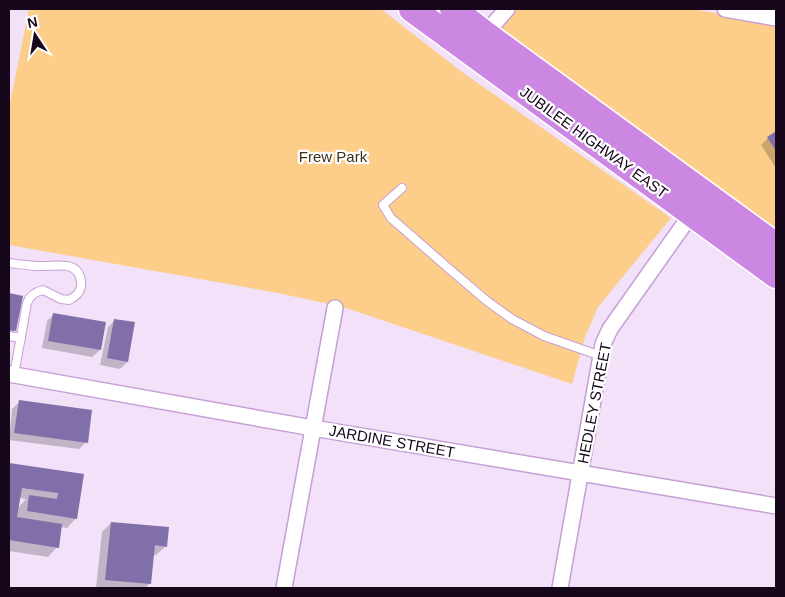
<svg xmlns="http://www.w3.org/2000/svg" width="785" height="597" font-family="Helvetica,sans-serif">
<style>
.green{fill:#fcce89}
.shadow{fill:#0003;fill-rule:evenodd}
.building{fill:#806fa9}
.lines{fill:none;stroke-linecap:round;stroke-linejoin:round}
.lane-casing{stroke:#c79ed5;stroke-width:10}
.street-casing{stroke:#c79ed5;stroke-width:18}
.highway-casing{stroke:#fff;stroke-width:29}
.lane{stroke:#fff;stroke-width:8}
.street{stroke:#fff;stroke-width:15}
.highway{stroke:#cb87e2;stroke-width:26}
.labels{text-anchor:middle;dominant-baseline:central;stroke-width:4.5;stroke-linejoin:round;paint-order:stroke}
.street-label{font-size:15px;fill:#16071a;stroke:#fff}
.park-label{font-size:15px;fill:#3d301d;stroke:#fff}
</style>
<rect width="100%" height="100%" fill="#f2e1f8"/>
<path class="green" d="M29,9H381L462,72L671,218L598,307L585,337L572,384L343,307L278,293L9,245V108Z
M514,9H691L776,23V236L495,32Z"/>
<path class="shadow" d="M776,132V168L761,145L768,138Z
M9,294L22,297L15,330L10,335H9Z
M54,314L100,350L92,357L42,348L47,321Z
M115,320L127,362L120,369L100,365L108,327Z
M19,402L86,442L79,449L9,440L12,409Z
M9,464L83,475L76,518L67,528L61,527L57,547L48,557L9,551ZM19,498L26,499L18,508Z
M111,523L166,546L156,555H153L150,583L145,588H96L102,532Z"/>
<path class="building" d="M776,131V151L767,137Z
M9,293L23,296L16,331L9,330Z
M53,313L106,322L101,350L48,341Z
M114,319L135,322L128,362L107,358Z
M19,400L92,410L88,443L14,433Z
M9,463L84,474L77,519L27,511L29,495L57,499L58,493L22,488L17,517L62,524L59,548L9,540Z
M111,522L169,527L167,547L155,545L151,584L105,580Z"/>
<g class="lines">
<g class="lane-casing">
<path id="lane" d="M402,188L383,205L391,218L447,267L487,301L512,319L544,336L601,356
M9,263C19,264 30,266 40,266C55,267 79,259 81,282C82,292 76,296 69,300L61,299L43,290C35,292 30,295 27,303L14,375
M9,336L21,338"/>
</g>
<g class="street-casing">
<path id="street" d="M725,9L776,18
M485,34L507,9
M9,374L313,428L776,506
M284,588L335,308
M560,588L603,344L610,329L692,213"/>
</g>
<g class="highway-casing">
<path id="highway" d="M412,9L776,275
M453,9L485,34L776,246"/>
</g>
<use href="#lane" class="lane"/>
<use href="#street" class="street"/>
<use href="#highway" class="highway"/>
</g>
<g class="labels">
<g class="street-label">
<text transform="translate(594 142) rotate(36)">JUBILEE HIGHWAY EAST</text>
<text transform="translate(594 403) rotate(-79)">HEDLEY STREET</text>
<text transform="translate(392 441) rotate(10)">JARDINE STREET</text>
</g>
<g class="park-label">
<text x="333" y="156">Frew Park</text>
</g>
</g>
<rect width="785" height="597" fill="none" stroke="#16071a" stroke-width="20"/>
<g transform="translate(35 35) rotate(348)" stroke="#ffffff" stroke-width="4" paint-order="stroke">
<path d="M0-4L9 19L0 12L-9 19Z" fill="#16071a"/>
<text y="-8" font-size="14" font-weight="bold" text-anchor="middle" fill="#16071a">N</text>
</g>
</svg>
